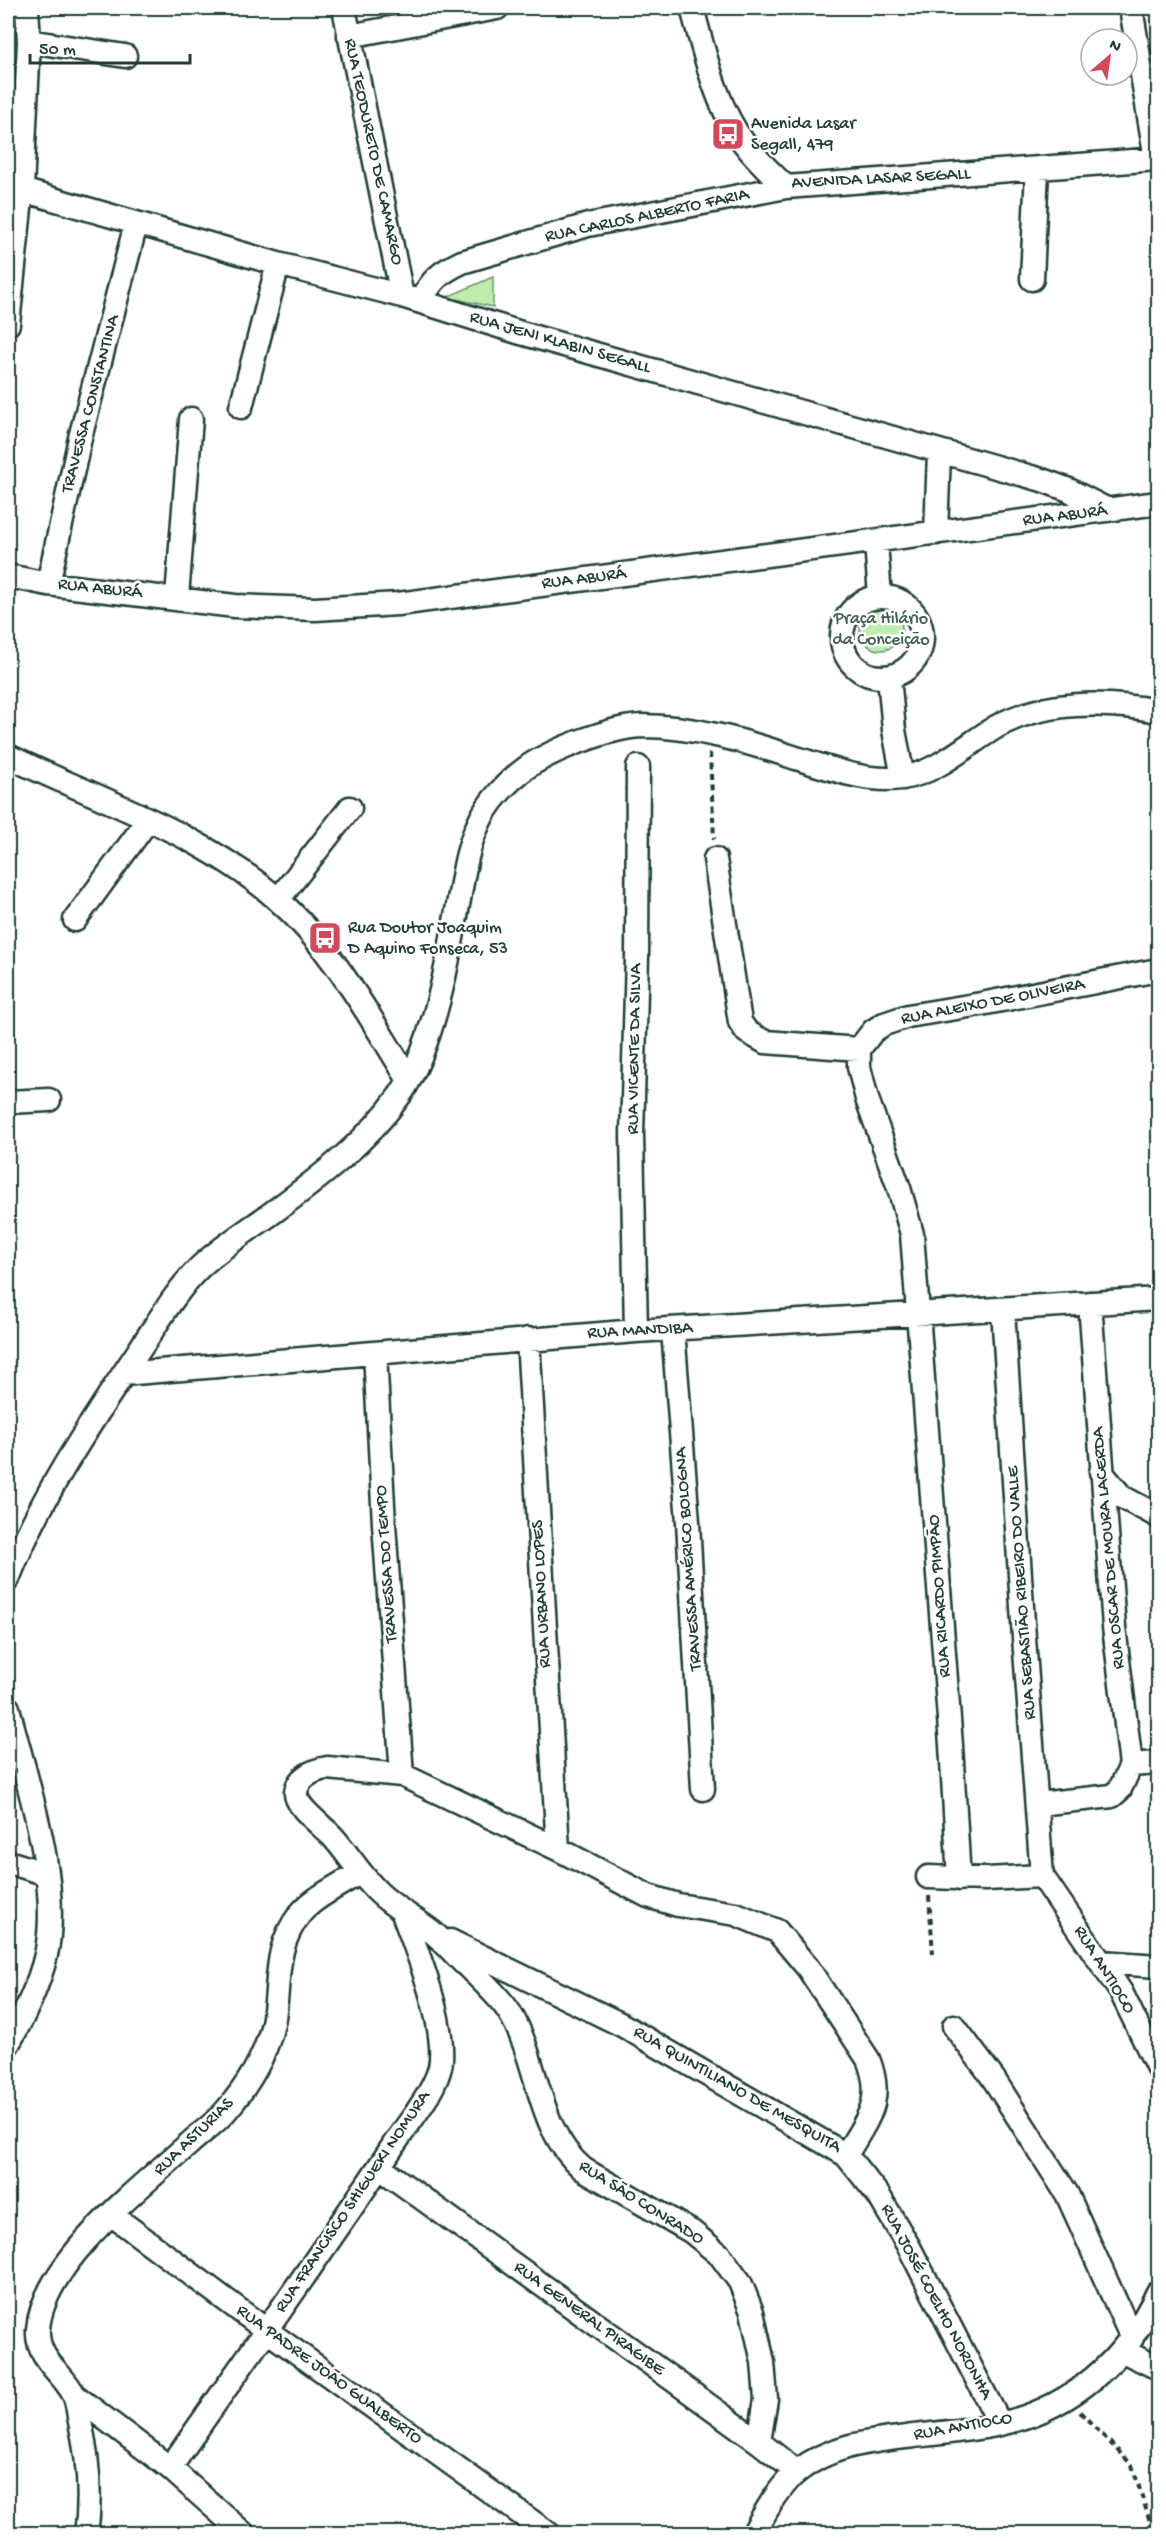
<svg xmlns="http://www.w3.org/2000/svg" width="1166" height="2541" font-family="'Gochi Hand',sans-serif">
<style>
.green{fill:#bdeead;stroke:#6e9670;stroke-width:1.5}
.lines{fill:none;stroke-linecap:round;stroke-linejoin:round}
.minor-casing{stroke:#1f3d34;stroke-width:27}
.path{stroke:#1f3d34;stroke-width:4;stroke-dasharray:6 4.5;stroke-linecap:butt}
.minor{stroke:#fff;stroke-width:22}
.labels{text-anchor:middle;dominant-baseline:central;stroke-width:5;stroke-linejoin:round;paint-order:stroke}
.poi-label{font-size:18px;fill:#1f3d34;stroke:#fff;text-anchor:start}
.street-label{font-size:18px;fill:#1f3d34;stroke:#fff}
.park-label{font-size:18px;fill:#3f604c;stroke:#fff}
</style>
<rect width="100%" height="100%" fill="#fff"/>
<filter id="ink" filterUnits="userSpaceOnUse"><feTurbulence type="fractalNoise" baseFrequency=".0167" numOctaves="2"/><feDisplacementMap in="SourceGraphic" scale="12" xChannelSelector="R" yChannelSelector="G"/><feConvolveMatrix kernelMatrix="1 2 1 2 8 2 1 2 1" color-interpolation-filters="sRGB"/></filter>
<g filter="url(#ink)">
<path class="green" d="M493,277V307L447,297Z
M860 629a21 21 0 1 1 42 0a21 21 0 1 1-42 0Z"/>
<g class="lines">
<g class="minor-casing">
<path id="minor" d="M344,8L402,296
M692,8C704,51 716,107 744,143C756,159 771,173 786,187
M1131,8L1156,159
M349,36L497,8
M29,41L125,56
M8,186L278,264L402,296L521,333L1042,480L1069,490L1108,510
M1032,279L1037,169
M420,301C433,279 439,273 462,262L588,225L786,187L1158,159
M8,324L22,189L29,41L27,8
M241,407L278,264
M936,533L939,453
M876,542L880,597
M8,576L48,584L235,606L315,609L398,604L1158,503
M48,584L80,438L136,224
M842 637a40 40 0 1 1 80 0a40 40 0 1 1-80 0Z
M177,597L191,419
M889,677L894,730L903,778
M8,756C98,800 201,832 277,899C333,948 370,1018 409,1080
M715,859L740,1022L747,1032L765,1042L859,1049
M278,900L350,808
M75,920L148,820
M8,1102L49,1100
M1090,1303L1114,1627L1131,1765L1158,1763
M1003,1310L1024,1638L1042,1876
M673,1330L688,1522L703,1789
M636,1331L632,1134L637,956L638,767
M528,1339L558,1849
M375,1353L384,1524L402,1775
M123,1374L636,1331L1158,1299
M1101,1472L1122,1497L1158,1516
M8,1579C40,1497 91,1422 140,1349C158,1322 176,1291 199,1268C221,1247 247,1231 272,1213C318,1179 367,1142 400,1095C433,1048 448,962 458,905C463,879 466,850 478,825C487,803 507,782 526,768C541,757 560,749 578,742C598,735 620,727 642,726C694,726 748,742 796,758C829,768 867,783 902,778C937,773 966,745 996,727C1044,700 1106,701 1158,711
M8,1708C26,1781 62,1881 46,1955C39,1984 23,2019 8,2044
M1038,1804L1112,1796L1120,1789L1131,1765
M8,1862L47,1874
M1042,1876L1121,1992L1158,2068
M928,1877L986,1879L1042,1876
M959,1879L951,1745L912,1234L899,1188L867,1099L859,1067V1049L873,1031L884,1024L908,1016L981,1004L1158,970
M450,1941L622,2025L846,2155L879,2196L909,2247L1000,2424
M1102,1962L1158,1966
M954,2026L993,2078L1067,2194L1132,2338
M379,2167L759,2442L797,2472
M112,2215L266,2330L549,2534
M1123,2351L1158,2368
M74,2395L170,2468L244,2534
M759,2442L766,2399L763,2362L752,2312L740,2282L720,2255L692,2232L583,2169C536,2129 540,2063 510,2013C499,1996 481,1980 467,1966C455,1955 444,1941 431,1931C414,1918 395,1908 379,1893C361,1876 349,1855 333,1837C324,1827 294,1806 296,1792C298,1777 314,1770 327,1768L402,1775L558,1849L648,1896L678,1905L736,1914L777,1931L808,1968L868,2059C885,2101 867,2119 846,2155
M170,2468C244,2361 321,2255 393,2146C407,2124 440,2086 441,2060C444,2018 417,1951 402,1911
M86,2534C92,2494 88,2456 79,2417C78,2410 77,2401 74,2395C63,2372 36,2360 38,2329C43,2262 142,2186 190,2143C201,2133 214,2124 224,2113C246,2088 266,2056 273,2023C281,1984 272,1950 300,1914C314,1897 340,1885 359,1873
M753,2534C765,2513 779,2486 798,2471C832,2444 873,2441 914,2436C942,2433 972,2430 1000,2424C1073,2408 1127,2359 1158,2292"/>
</g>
<path class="path" d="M710,753L714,839
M929,1896L933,1954
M1080,2412L1132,2465L1154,2534"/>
<use href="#minor" class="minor"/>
</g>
</g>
<defs>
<g id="bus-square" transform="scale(1.725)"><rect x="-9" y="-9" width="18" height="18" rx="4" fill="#d1495b" stroke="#fff"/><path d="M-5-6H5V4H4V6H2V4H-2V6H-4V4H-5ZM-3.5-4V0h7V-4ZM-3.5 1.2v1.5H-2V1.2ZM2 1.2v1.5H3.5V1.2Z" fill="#fff"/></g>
</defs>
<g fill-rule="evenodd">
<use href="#bus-square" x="728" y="134"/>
<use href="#bus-square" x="325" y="938"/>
</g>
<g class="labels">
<g class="poi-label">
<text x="751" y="124">Avenida Lasar<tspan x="751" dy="21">Segall, 479</tspan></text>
<text x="348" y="928">Rua Doutor Joaquim<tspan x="348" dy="21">D Aquino Fonseca, 53</tspan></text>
</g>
<g class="street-label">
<text transform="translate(373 152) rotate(78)">RUA TEODURETO DE CAMARGO</text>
<text transform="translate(881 179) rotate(-3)">AVENIDA LASAR SEGALL</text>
<text transform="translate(647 216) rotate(-12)">RUA CARLOS ALBERTO FARIA</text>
<text transform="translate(560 343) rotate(16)">RUA JENI KLABIN SEGALL</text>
<text transform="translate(91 404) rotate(-75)">TRAVESSA CONSTANTINA</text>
<text transform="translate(1065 516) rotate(-7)">RUA ABURÁ</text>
<text transform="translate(584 579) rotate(-7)">RUA ABURÁ</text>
<text transform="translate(100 589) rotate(6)">RUA ABURÁ</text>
<text transform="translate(993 1002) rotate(-11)">RUA ALEIXO DE OLIVEIRA</text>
<text transform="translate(635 1049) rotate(-89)">RUA VICENTE DA SILVA</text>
<text transform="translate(640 1331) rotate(-3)">RUA MANDIBA</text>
<text transform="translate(1109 1548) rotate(-95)">RUA OSCAR DE MOURA LACERDA</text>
<text transform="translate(689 1559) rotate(-94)">TRAVESSA AMÉRICO BOLOGNA</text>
<text transform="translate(387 1564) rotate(-94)">TRAVESSA DO TEMPO</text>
<text transform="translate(1022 1593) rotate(-94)">RUA SEBASTIÃO RIBEIRO DO VALLE</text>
<text transform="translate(542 1594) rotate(-93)">RUA URBANO LOPES</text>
<text transform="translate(940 1596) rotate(-94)">RUA RICARDO PIMPÃO</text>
<text transform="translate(1104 1970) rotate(58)">RUA ANTIOCO</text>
<text transform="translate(737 2090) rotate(30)">RUA QUINTILIANO DE MESQUITA</text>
<text transform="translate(194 2137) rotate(-44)">RUA ASTURIAS</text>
<text transform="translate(353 2202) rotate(-56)">RUA FRANCISCO SHIGUEKI NOMURA</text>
<text transform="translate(641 2203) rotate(32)">RUA SÃO CONRADO</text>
<text transform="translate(936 2302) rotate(62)">RUA JOSÉ COELHO NORONHA</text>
<text transform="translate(589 2319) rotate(36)">RUA GENERAL PIRAGIBE</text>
<text transform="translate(329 2375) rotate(36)">RUA PADRE JOÃO GUALBERTO</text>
<text transform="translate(963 2427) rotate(-10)">RUA ANTIOCO</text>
</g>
<g class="park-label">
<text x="881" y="619">Praça Hilário<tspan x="881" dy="21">da Conceição</tspan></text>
</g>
</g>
<rect width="1166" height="2541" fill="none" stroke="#fff" stroke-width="30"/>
<rect x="15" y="15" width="1136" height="2511" fill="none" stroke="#1f3d34" stroke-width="2" filter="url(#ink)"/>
<g transform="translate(1109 57) rotate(29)"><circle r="28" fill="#ffffff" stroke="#a5b1ae" stroke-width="1.5"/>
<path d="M0-4.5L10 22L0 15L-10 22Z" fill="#d1495b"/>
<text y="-9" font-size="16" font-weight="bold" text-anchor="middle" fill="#1f3d34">N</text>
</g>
<path d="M30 54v9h160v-9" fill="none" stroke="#1f3d34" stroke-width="3"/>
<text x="39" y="54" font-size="18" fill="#1f3d34" stroke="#ffffff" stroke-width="4.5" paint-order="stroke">50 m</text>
</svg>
